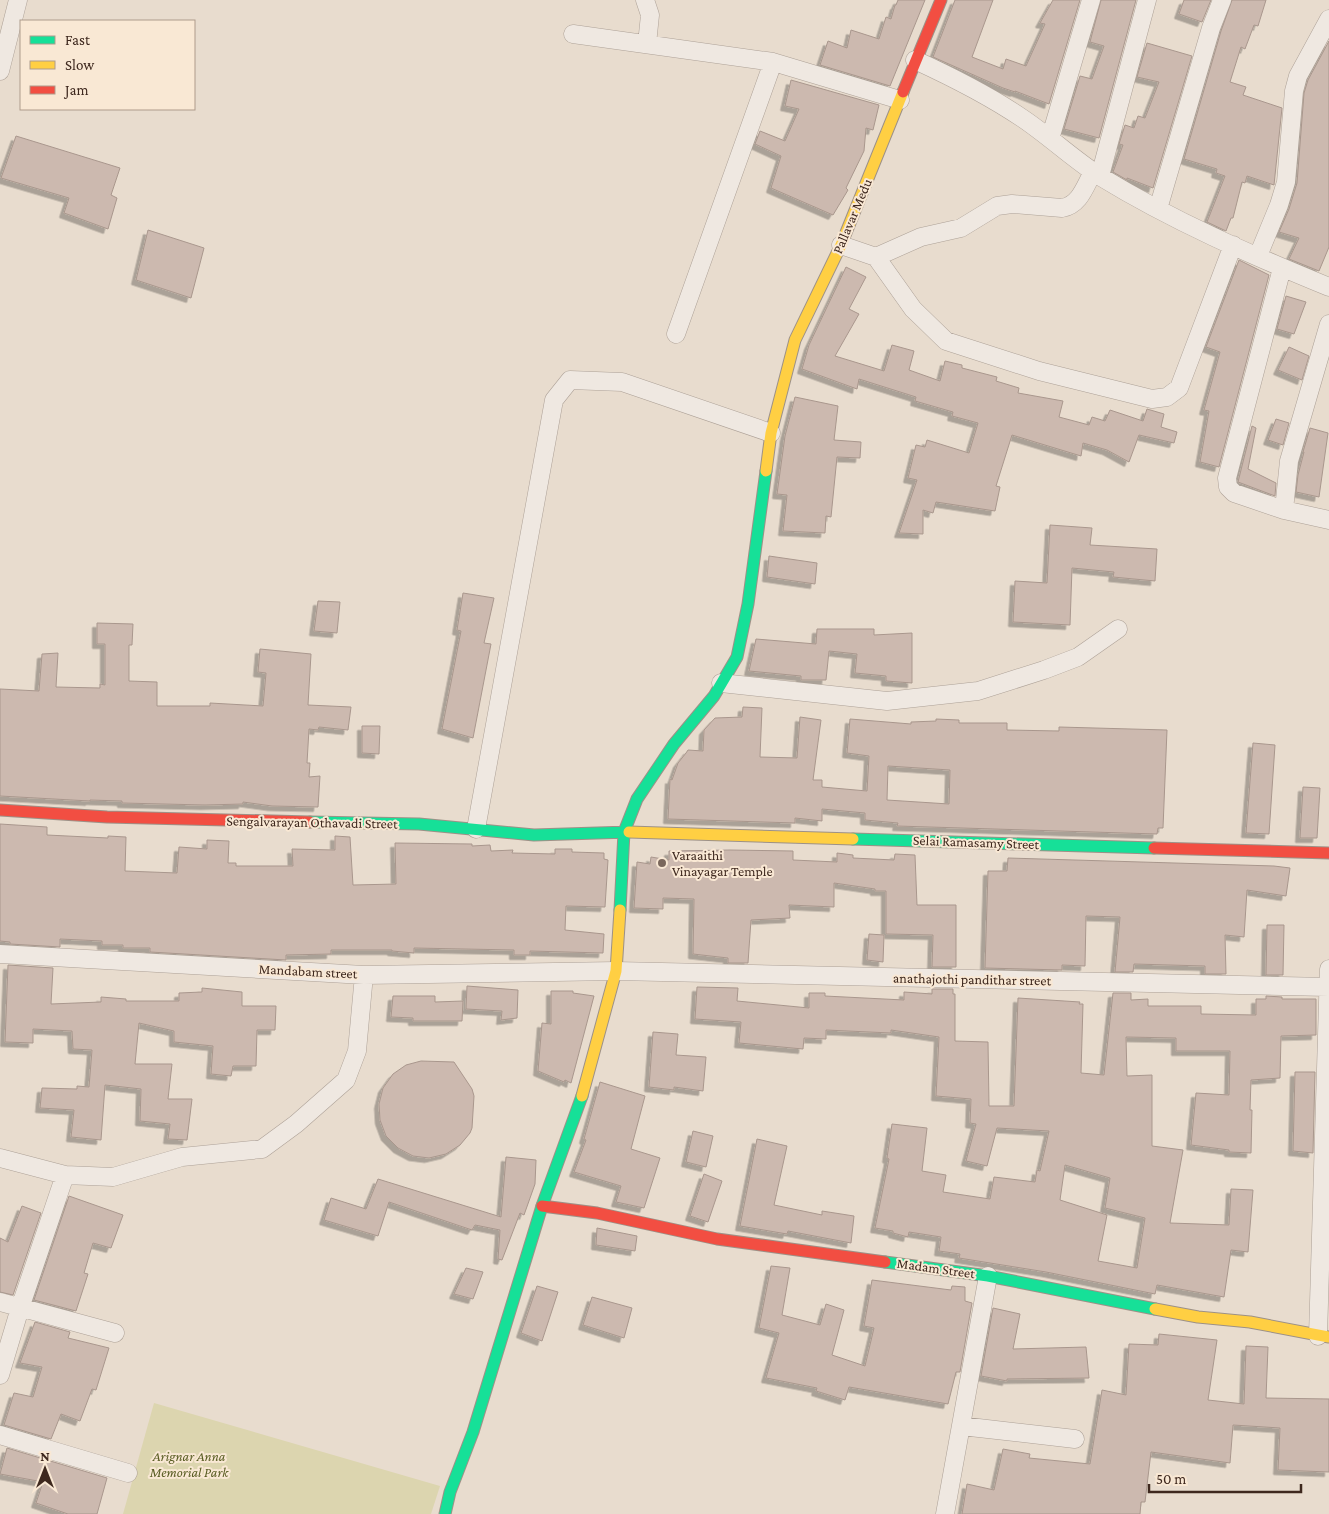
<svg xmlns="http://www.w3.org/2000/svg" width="1329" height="1514" font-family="'Crimson Pro',serif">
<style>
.green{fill:#dcd5af}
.building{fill:#ccb9af;stroke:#a9978d;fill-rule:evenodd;filter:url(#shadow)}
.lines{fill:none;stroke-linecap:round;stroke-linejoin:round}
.street-casing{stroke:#ada197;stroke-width:19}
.fast-casing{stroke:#9d9187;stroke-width:13}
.slow-casing{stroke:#9d9187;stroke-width:13}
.jam-casing{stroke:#9d9187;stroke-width:13}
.street{stroke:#efe8e1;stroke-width:18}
.fast{stroke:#16e098;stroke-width:11}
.slow{stroke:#ffcf43;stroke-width:11}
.jam{stroke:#f24e42;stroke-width:11}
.poi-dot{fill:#7a675c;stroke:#f9e8d4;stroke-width:2}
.labels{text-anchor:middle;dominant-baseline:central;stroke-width:4;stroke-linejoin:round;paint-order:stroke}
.street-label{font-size:14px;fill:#3e281e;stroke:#f9e8d4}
.poi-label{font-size:14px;fill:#3e281e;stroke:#f9e8d4;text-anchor:start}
.park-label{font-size:14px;font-style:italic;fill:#585c22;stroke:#f9e8d4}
</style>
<defs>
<filter id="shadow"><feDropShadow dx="-4.5" dy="4.5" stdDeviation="0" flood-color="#0004"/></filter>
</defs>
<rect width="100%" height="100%" fill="#e8dcce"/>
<path class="green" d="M154,1403L440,1486L431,1514H123Z"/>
<path class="building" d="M898,0H925L890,86L820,65L828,41L847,48L851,30L879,39L886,17L891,19L895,5H896Z
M955,0H993L972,57L1003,69L1006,59L1026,66L1045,24L1040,23L1053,0H1080L1049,104L1015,91V92L1003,88L933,57Z
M1101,0H1136L1099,138L1064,129L1080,76L1092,79L1104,46L1090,42Z
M1184,0H1211L1202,22L1179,14Z
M1232,0H1266L1258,26L1254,25L1245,49L1241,47L1230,82L1246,87L1243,95L1282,108L1274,185L1247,176L1245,183L1242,182L1233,218H1231L1226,231L1207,222L1225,176L1216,173L1217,169L1184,159L1221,31Z
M1329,41V247L1319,271L1289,259L1299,238L1279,232L1289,209L1297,183L1304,93L1308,80Z
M1147,43L1192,56L1153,188L1127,178V180L1113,172L1123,145L1119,144L1125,125L1134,128L1138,116L1145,118L1159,82L1137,77Z
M791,80L879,105L873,130L866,128L864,151L846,188L848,190L833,215L771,188L781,156L755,144L760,131L785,141L799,109L785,106Z
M16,136L120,168L111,195L117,198L108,229L64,213L69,198L1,178Z
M148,230L204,248L191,298L136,280Z
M1239,260L1269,275L1219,467L1200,462L1209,411L1204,410L1220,352L1206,347Z
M846,267L866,277L849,309L859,314L835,356L884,371L892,345L914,351L909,370L940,381L945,361L962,365V368L997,377L996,381L1019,388L1018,393L1063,401L1059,417L1089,425L1092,417L1105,421L1110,410L1143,421L1147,409L1164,414L1161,427L1177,432L1174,443L1139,435L1129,462L1107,450L1083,443L1081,456L1012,435L996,486L1000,487L995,511L936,502L933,513L923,510V534L899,533L917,480L908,478L916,445L925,447L927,440L969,453L978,423L952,416L953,412L915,401L916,397L859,379L857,389L802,369L809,345Z
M1286,296L1306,302L1294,334L1277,329Z
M1289,347L1309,356L1302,380L1278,370Z
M795,397L838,406L834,440L861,442L860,458L837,457L831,517L826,516L825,533L783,531L787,495L777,494L785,436Z
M1276,419L1289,423L1283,445L1268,440Z
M1252,426L1256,428L1248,469L1276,483L1275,496L1238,482Z
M1310,428L1328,433L1319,497L1296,492L1298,475L1304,452H1303Z
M1050,525L1092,528L1090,545L1157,549L1155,581L1113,577L1114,572L1072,568L1070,625L1013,622L1015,581L1047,583Z
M769,556L817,563L815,584L767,577Z
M463,593L494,598L484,643L491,644L473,738L442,729L461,631L457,630Z
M318,601L340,602L337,633L314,631Z
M97,623L133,624L132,645H129V681L157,682V706H210V703L263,706L266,673L258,672L260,649L311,654L308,705L351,707L348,730L319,727L318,730L309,729L307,763H310L309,777L320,776L318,807L272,806L243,802V804L205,805L122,803V801L90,800V801L0,796V689L39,691L42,654L58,653L56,687L100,688V684L105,685V644H97Z
M817,629H874V635L912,633V683L886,681V676L855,673L857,654L829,651L826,680H801V676L749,671L756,639L816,644Z
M743,707L762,708L760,757L797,758L800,717L821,720L813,780H822V787L867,791L869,756L847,753L850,719L911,724V722L936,721V719L959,720V723H1007V730L1059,731V727L1167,730L1163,828H1158L1157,834L897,826L898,823L865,820V813L822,809V821L795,818V823L668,819L670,779L672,780L678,763L686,753L688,750L703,751L704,730L715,718L742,717ZM888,766L950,770L949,804L887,800Z
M362,726H380L379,754L362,753Z
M1253,743L1275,745L1269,834L1246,833Z
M1303,787L1320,788L1317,838H1300Z
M0,824L47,827V835L108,838V836L126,837L125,871L177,873L179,847L207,849V840L229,841L228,863H236V866H293L292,849L335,850V836L350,837L353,885L396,884L395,843L472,844V846L490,845L491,851L513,850L512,853L555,854V849H572V852L604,853V859L608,860L605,907L566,906L565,930L604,934L603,953L530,951V955H514V950L414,948V953L392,951V950H331V954L286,955V960L150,952V948H123V945H102V941L60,939V947L10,944V942L0,941Z
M730,850L793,851V860L837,862V853L853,855V858L894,860L895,854L915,855L917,905H956V967H932L933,935L886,934V891H875V889L834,883V907L789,905L790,918L751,920L748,963H728V958L693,954L694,899L663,898V909L634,908L637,862L650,864L651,857L669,860V851Z
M1008,858L1274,866L1290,868L1286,896L1247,890L1244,937L1225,935L1226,974H1205V966L1134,964L1133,972H1115L1120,917L1086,916L1085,966L1062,965V970L985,968L988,871H1007Z
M1267,925H1284L1283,975H1266Z
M869,934L884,935L883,962L867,960Z
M8,965L53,968L51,1004L101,1002V997L126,999V1001H179V993L202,992V988L242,992V1006H276L275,1030H257L256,1066H233L231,1076L211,1074L213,1046L174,1042V1031L139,1023L135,1064H172L168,1099H192L187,1140L168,1139L170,1124L140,1121L141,1089L105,1085L101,1140L71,1137L74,1110L40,1108L42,1088L77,1089V1086L89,1087L92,1050L73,1049L72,1031L33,1029V1043L5,1042Z
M467,986L518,990L517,1018L501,1020L502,1011L466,1009Z
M697,987L738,988L737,1001L809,1008V993H825V996L904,1000V992L932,994V989H953V994H955V1041L988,1042L989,1106H1014L1018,998L1080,1002L1079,1004H1083L1081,1073L1104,1075L1113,993H1131V1000L1148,999V1006H1201V1014L1256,1015V999H1266V996L1282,997V999H1316V1035L1281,1036L1280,1078L1251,1080L1250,1110H1252L1251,1153L1229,1152V1150L1191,1145L1196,1093L1229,1095L1230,1051H1176V1038L1126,1037L1127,1076L1152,1075V1146L1183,1150L1170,1223L1229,1225L1231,1189L1253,1190L1248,1252L1231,1250L1224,1297L1157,1285L1155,1294L1046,1272L959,1258L960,1254L939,1251L941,1237L909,1232L908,1237L893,1233V1231L875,1228L889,1159L887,1158L892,1124L927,1128L922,1171L946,1175L943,1192L990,1199L994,1177L1035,1182L1037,1170L1040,1171L1049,1131L997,1128L987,1166L966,1161L976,1124L970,1123L971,1099L936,1096L939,1037L891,1030V1033L826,1030V1039L804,1038L803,1049L739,1043L741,1022L695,1019ZM1065,1165L1110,1178L1105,1208L1145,1218L1137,1268L1098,1261L1107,1215L1060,1200Z
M551,991H573V993L594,996L571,1083L565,1080L564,1082L538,1071L542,1023L551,1024Z
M393,996H435V1002L463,1001L462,1021H413V1018L391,1017Z
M653,1032L678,1034L676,1055L706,1057L703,1091L674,1087V1090L649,1087Z
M421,1061L454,1062L472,1089L474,1096L472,1128L470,1133L460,1145L446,1154L429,1158L413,1156L398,1148L386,1136L380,1120L379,1104L383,1088L393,1074L406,1065Z
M1295,1072H1315L1313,1153L1293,1151Z
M600,1082L645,1096L631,1149L660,1158L644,1208L616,1202L621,1186L574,1172L586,1140L584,1139Z
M693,1131L713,1136L706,1167L686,1162Z
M757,1139L787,1146L774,1205L822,1215V1211L854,1216L851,1243L788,1231L787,1234L740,1226Z
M506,1157L536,1160L535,1184L524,1215L520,1213L502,1260L498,1259L500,1230L475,1225L472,1230L389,1202L378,1236L324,1220L331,1198L366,1209L378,1179L501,1217Z
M704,1174L722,1181L708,1222L690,1216Z
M69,1196L123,1215L111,1248L93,1243L84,1273L88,1274L76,1311L34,1300Z
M22,1206L41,1213L13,1295L0,1292V1238L8,1242Z
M597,1228L637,1236L635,1251L596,1245Z
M771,1266L790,1268L782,1315L820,1325L826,1304L844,1310L832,1355L865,1366L874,1328L864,1326L872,1280L951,1290L952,1286L965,1287V1301L972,1303L960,1372H956L948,1404L849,1387L845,1400L816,1391L817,1388L766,1378L779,1333L759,1328Z
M466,1268L483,1272L473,1299L454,1294Z
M537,1286L558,1292L542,1341L521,1333Z
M592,1297L632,1308L624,1338L583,1325Z
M993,1308L1020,1314L1013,1349L1086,1347L1089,1378L1007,1379V1381L981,1376Z
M35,1322L70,1332L68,1338L109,1348L96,1390L92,1389L80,1421L61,1414L51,1439L4,1425L14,1393L33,1397L42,1367L20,1363Z
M1159,1334L1217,1340L1208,1400L1244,1404L1246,1346L1268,1347L1266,1398L1329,1399V1472L1278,1470L1280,1428L1233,1425L1230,1463L1151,1452L1145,1502H1141L1140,1514H962L967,1484L994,1490L1003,1449L1030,1454L1029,1458L1090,1464L1102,1390L1126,1395L1129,1344L1158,1345Z
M7,1448L107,1478L97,1514H68L36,1503L43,1482L0,1474Z"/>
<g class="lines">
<g class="street-casing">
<path id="street" d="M645,0L650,15L647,44
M573,34L773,62
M915,60C952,77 988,95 1022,118C1049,136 1073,159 1101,177C1173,221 1251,255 1329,287
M0,71L18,0
M1050,139L1091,0
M1100,176L1147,0
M1158,209L1211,28L1222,0
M841,245L876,257L913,309L946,341L1039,371L1152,399L1167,397L1179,388L1233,245
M1258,256L1279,205L1286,182L1294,91L1298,76L1329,19
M876,257L921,237L961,228L997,206L1012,204L1062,208C1080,205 1085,186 1093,172
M1282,268L1227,478L1228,487L1234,493L1284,510L1329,520
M676,334L773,62L900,100
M1284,510L1289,461L1329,324
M721,683L887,701L978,691L1044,670L1078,657L1118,629
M476,829L554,400L570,380L622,382L771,433
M0,954L364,975L616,971L1328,987
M0,1158L65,1175L113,1177L182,1157L262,1149L296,1124L346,1080L357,1051L364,975
M0,1302L115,1333
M1318,1336L1329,969
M0,1375L20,1308L65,1175
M961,1426L1075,1439
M0,1435L128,1473
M945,1514L988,1276"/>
</g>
<g class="fast-casing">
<path id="fast" d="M310,822L419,824L534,835L629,832
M853,839L1154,848
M620,910L624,832L637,799L674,744L714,696L737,657L748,604L766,471
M885,1262L988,1276L1155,1309
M445,1514L450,1492L473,1432L542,1206L582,1096"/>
</g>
<g class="slow-casing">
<path id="slow" d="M766,471L771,433L795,340L841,245L903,92
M629,832L853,839
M582,1096L616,971L620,910
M1155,1309L1198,1317L1250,1322L1329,1337"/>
</g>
<g class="jam-casing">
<path id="jam" d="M903,92L941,0
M0,810L107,817L310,822
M1154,848L1329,853
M542,1206L597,1213L717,1239L885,1262"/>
</g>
<use href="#street" class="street"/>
<use href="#fast" class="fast"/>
<use href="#slow" class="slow"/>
<use href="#jam" class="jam"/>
</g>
<circle class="poi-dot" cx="662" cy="863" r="5"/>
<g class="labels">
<g class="street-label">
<text transform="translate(852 216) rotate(-67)">Pallavar Medu</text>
<text transform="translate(312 822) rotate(1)">Sengalvarayan Othavadi Street</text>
<text transform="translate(976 842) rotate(2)">Selai Ramasamy Street</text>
<text transform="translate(308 971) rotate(3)">Mandabam street</text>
<text transform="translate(972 979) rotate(1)">anathajothi pandithar street</text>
<text transform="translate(936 1268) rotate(8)">Madam Street</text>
</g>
<g class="poi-label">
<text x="672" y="855">Varaaithi<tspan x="672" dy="16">Vinayagar Temple</tspan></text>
</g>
<g class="park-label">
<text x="189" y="1456">Arignar Anna<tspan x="189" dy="16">Memorial Park</tspan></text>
</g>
</g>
<rect x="20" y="20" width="175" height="90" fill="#f9e8d4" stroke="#ae9b8b"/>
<rect x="30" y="36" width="25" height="8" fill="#16e098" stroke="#ae9b8b"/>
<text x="65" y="45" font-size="15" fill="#3e281e">Fast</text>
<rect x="30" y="61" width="25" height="8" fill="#ffcf43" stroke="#ae9b8b"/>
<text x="65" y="70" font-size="15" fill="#3e281e">Slow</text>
<rect x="30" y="86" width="25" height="8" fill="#f24e42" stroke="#ae9b8b"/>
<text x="65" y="95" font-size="15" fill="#3e281e">Jam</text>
<g transform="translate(45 1469)" stroke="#f9e8d4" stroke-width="4" paint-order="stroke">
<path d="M0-4L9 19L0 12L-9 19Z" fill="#3e281e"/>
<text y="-8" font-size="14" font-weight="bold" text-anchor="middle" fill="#3e281e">N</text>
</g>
<path d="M1149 1484v8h152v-8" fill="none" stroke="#3e281e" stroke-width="2.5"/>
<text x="1156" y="1484" font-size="15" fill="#3e281e" stroke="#f9e8d4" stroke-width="4" paint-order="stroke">50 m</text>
</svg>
